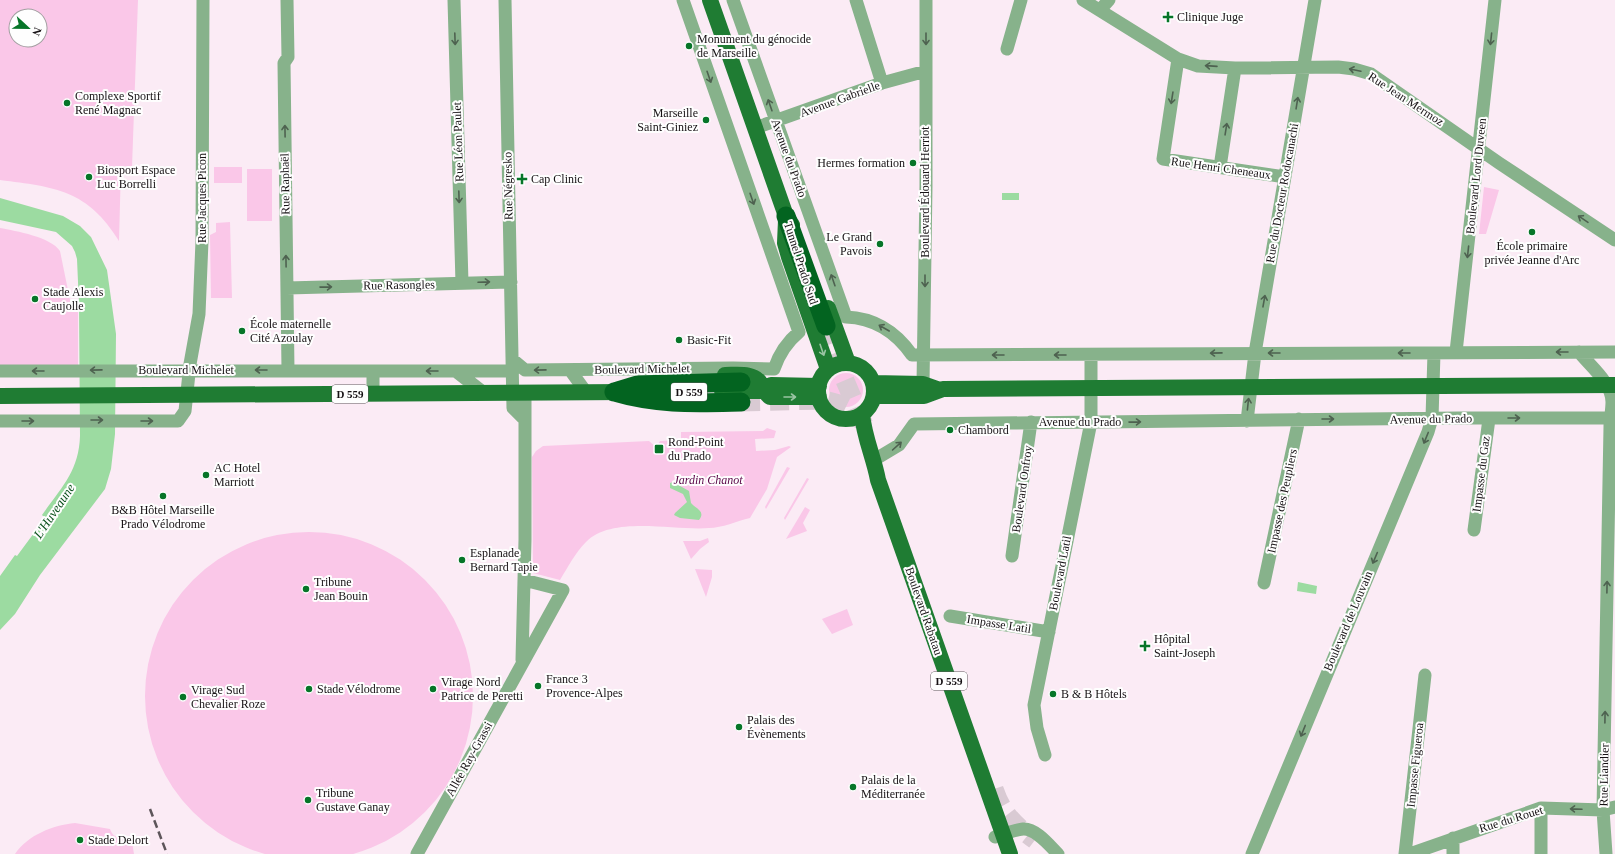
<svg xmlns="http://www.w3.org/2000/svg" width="1615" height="854" font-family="Georgia,serif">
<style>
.green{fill:#fac7e8;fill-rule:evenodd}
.water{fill:#9cdba1}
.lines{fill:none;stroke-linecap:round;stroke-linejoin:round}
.highway-tunnel{stroke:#d9cad3;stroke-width:19;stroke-dasharray:19 10;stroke-linecap:butt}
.minor{stroke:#87b28b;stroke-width:13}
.major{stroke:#1f7c33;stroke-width:16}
.highway{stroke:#036420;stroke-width:19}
.rail{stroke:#5d555a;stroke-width:2.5;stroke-dasharray:8 4;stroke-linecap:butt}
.oneway{stroke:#4e6250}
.oneway2{stroke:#9ac4a3}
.poi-dot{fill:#067528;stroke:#fefefe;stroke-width:1.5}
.labels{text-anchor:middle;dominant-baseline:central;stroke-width:4;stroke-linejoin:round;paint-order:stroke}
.shield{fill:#fefefe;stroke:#5c585a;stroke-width:1}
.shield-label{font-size:11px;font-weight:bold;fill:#161114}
.poi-label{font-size:12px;fill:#161114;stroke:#fefefe;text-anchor:start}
.street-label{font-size:12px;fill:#161114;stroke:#fefefe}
.park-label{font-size:12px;font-style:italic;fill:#590547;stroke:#fefefe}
.water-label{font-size:13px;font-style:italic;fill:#094f1b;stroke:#fefefe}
</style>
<rect width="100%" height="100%" fill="#fbebf5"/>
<path class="green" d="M0,0H138L132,167L121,166L119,241C88,190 55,187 0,180ZM16,16H40V40H16Z
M214,167H242V183H214Z
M247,169H272V221H247Z
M1484,187L1499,190L1486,234H1479Z
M230,222L232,298H211L210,235L216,232V223Z
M0,228C16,231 51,237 60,251L71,305L78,306V366L0,367Z
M829 390a17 17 0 1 1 34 0a17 17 0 1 1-34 0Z
M767,428L776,431L774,438L755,439L756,451L775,450L789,446L791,447L777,457L767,489L750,518C737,521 722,528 709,528C675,531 612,515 586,542C575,553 568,567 560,580L533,573L532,457L536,451L543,446L649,441L656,447L660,441L681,440V432L763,431Z
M787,467L790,468L766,509L765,507Z
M807,478L809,479L785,520L784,518Z
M805,507L810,510L803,523L807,531L786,539Z
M145 696a164 164 0 1 1 328 0a164 164 0 1 1-328 0Z
M708,538L709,542L700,549L691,559L683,541H700Z
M695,569L712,570V577L706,597Z
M847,609L853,625L832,634L822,619Z
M75,823L110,829C114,840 122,838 131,836L134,854H15C28,835 53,825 75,823Z"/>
<path class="water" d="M1002,193H1019V200H1002Z
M0,198L63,216L80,226L91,237L107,270L116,334L115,434L111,469L105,489L40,575L15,614L0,630V576L15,555L17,556L45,518L42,515C61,488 79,471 80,436L79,305L77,259L75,252L72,246L56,232L0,220Z
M673,482L689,491L691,503C696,509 706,511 699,520L680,518L674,515L675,513L687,502L683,494L670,488V483Z
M1298,582L1317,586L1316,594L1297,591Z"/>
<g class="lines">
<path class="highway-tunnel" d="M822,327L867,432
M741,402L824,400C838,403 851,407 860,418
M994,789C1003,815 1014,824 1035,840"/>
<path class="minor" d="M287,0L288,57L284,63L288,370
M454,0L462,283
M505,0L513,408L525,420
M733,0L846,317C874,318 896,332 912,355L1615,352
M856,0L882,83
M1083,0L1178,59L1198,66L1235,68L1338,67L1354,69L1371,74L1499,163L1615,240
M1100,10L1109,0
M1007,49L1021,0
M1178,59L1163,159L1285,177
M755,128L882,83L926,71
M1220,167L1235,68
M287,288L511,282
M1456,352L1495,0
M1579,352C1590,366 1612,383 1612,402C1612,410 1610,419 1610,427L1603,810L1606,854
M513,360L525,370L733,368L774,369C779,354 787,342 799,332L683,0
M570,370L586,392
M0,371H513
M457,372L484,393
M923,384L926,186V0
M373,394V371
M0,421H178L185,411L190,364L199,314L202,241L203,0
M1247,421L1255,353L1315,0
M874,460L899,445L914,424L1459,418H1615
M1474,530L1489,419
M1012,556L1031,422
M1264,583L1299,419
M950,616L1049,632
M522,660L525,540V392
M1045,755L1037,728L1034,705L1091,422V355
M1541,808V854
M995,837C1004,834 1014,830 1023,829C1036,828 1050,846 1058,854
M1453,838V854
M417,854L563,590L524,580
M1252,854L1428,432L1432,418L1434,353
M1405,854L1425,675
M1410,854L1541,808L1603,810L1615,807"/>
<path class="major" d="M710,0L786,216L792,225
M786,220L785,243L789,257L828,369
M828,308L848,363
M818 391a28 28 0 1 1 56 0a28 28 0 1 1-56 0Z
M725,375C737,375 754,372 761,384C764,390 765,393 770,397H819
M873,383L923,384L940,390
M722,391H763L771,385L819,386
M0,396L627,392
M874,396H924L943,389L1615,385
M862,414C864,437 874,458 878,480L1010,854"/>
<path class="highway" d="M786,216L826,326
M614,392C658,405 696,403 741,402
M614,392L637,385L741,382"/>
<path class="rail" d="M150,809L167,854"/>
</g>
<defs><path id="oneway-shaft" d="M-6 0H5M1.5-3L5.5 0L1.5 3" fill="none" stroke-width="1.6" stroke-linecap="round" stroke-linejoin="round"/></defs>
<g class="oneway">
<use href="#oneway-shaft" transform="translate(455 39) rotate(88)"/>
<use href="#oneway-shaft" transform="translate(926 39) rotate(90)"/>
<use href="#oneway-shaft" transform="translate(1491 39) rotate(96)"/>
<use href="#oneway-shaft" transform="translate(1211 66) rotate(-176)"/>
<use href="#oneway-shaft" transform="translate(1355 70) rotate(-168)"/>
<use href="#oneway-shaft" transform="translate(709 77) rotate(71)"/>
<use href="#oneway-shaft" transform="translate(1172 98) rotate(99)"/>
<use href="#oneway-shaft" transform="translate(1297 103) rotate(-81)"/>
<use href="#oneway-shaft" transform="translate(770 105) rotate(-109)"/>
<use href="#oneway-shaft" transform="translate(1226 129) rotate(-81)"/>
<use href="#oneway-shaft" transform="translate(285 131) rotate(-91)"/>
<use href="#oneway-shaft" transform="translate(459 197) rotate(88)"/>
<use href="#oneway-shaft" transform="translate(752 199) rotate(71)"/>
<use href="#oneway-shaft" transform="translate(1583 219) rotate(-146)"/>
<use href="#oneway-shaft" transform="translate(1468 252) rotate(96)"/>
<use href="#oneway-shaft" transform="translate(286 261) rotate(-91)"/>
<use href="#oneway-shaft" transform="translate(833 280) rotate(-109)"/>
<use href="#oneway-shaft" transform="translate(925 281) rotate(90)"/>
<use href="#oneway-shaft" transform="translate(484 282) rotate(-2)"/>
<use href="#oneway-shaft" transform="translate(326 287) rotate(-1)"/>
<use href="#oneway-shaft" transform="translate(1264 301) rotate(-80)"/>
<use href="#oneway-shaft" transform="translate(884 328) rotate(-150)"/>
<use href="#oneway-shaft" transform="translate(1562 352) rotate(180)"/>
<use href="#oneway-shaft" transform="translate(1216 353) rotate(179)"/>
<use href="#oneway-shaft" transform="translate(1274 353) rotate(180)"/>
<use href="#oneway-shaft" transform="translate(1404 353) rotate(-180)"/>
<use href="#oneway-shaft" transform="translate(998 355) rotate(180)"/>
<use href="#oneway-shaft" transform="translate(1060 355) rotate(180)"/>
<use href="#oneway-shaft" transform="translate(96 370) rotate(179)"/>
<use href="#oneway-shaft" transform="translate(261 370) rotate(-180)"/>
<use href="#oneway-shaft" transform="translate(540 370) rotate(179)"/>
<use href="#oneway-shaft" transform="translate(38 371) rotate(180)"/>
<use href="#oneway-shaft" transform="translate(432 371) rotate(-180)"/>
<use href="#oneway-shaft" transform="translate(1248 404) rotate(-84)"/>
<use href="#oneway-shaft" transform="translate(1514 418)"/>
<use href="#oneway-shaft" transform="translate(1328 419)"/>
<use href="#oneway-shaft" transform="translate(97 420)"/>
<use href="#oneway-shaft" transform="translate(28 421)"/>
<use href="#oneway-shaft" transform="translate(147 421)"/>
<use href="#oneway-shaft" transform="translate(1135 422) rotate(-1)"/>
<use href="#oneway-shaft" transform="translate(1426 438) rotate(112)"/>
<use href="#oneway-shaft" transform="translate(897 446) rotate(-42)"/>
<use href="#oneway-shaft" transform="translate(1375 558) rotate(113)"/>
<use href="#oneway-shaft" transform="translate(1607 587) rotate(-89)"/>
<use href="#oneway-shaft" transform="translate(1605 717) rotate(-89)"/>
<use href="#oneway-shaft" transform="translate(1303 731) rotate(112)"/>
<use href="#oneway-shaft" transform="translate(1576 809) rotate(-178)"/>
</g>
<g class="oneway2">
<use href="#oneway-shaft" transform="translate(822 350) rotate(71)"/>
<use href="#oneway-shaft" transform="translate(790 397)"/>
</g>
<g class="poi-dot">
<path d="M1166 11h4v4h4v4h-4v4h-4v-4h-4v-4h4z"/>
<circle cx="689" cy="46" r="4"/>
<circle cx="67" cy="103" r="4"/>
<circle cx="706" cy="120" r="4"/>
<circle cx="913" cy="163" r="4"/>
<circle cx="89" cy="177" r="4"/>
<path d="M520 173h4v4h4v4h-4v4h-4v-4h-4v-4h4z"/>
<circle cx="1532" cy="232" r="4"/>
<circle cx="880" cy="244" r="4"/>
<circle cx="35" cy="299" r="4"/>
<circle cx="242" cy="331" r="4"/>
<circle cx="679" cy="340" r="4"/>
<circle cx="950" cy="430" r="4"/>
<rect x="654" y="444" width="10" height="10" rx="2"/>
<circle cx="206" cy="475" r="4"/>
<circle cx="163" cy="496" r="4"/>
<circle cx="462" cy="560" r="4"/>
<circle cx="306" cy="589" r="4"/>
<path d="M1143 640h4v4h4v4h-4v4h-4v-4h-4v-4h4z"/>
<circle cx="538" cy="686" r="4"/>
<circle cx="309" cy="689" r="4"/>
<circle cx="433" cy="689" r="4"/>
<circle cx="1053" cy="694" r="4"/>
<circle cx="183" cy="697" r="4"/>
<circle cx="739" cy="727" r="4"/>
<circle cx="853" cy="787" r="4"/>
<circle cx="308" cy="800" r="4"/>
<circle cx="80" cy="840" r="4"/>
</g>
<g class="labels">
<g class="shield">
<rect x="671" y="383" width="36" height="18" rx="3"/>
<rect x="332" y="385" width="36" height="18" rx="3"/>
<rect x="931" y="672" width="36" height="18" rx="3"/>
</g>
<g class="shield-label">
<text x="689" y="392">D 559</text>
<text x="350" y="394">D 559</text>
<text x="949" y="681">D 559</text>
</g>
<g class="poi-label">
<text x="1177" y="17">Clinique Juge</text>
<text x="697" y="39">Monument du génocide<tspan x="697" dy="14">de Marseille</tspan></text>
<text x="75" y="96">Complexe Sportif<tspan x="75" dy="14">René Magnac</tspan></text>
<text x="698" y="113" text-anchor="end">Marseille<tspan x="698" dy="14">Saint-Giniez</tspan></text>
<text x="905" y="163" text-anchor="end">Hermes formation</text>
<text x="97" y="170">Biosport Espace<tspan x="97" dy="14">Luc Borrelli</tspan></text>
<text x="531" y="179">Cap Clinic</text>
<text x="872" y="237" text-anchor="end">Le Grand<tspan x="872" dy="14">Pavois</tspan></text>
<text x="1532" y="246" text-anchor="middle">École primaire<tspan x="1532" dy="14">privée Jeanne d'Arc</tspan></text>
<text x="43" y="292">Stade Alexis<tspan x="43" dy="14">Caujolle</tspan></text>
<text x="250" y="324">École maternelle<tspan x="250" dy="14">Cité Azoulay</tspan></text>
<text x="687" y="340">Basic-Fit</text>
<text x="958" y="430">Chambord</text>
<text x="668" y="442">Rond-Point<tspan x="668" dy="14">du Prado</tspan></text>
<text x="214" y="468">AC Hotel<tspan x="214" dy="14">Marriott</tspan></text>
<text x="163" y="510" text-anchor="middle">B&amp;B Hôtel Marseille<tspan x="163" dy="14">Prado Vélodrome</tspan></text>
<text x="470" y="553">Esplanade<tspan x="470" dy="14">Bernard Tapie</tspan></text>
<text x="314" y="582">Tribune<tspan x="314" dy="14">Jean Bouin</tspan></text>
<text x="1154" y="639">Hôpital<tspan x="1154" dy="14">Saint-Joseph</tspan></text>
<text x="546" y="679">France 3<tspan x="546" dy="14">Provence-Alpes</tspan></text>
<text x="441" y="682">Virage Nord<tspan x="441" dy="14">Patrice de Peretti</tspan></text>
<text x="317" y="689">Stade Vélodrome</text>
<text x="191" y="690">Virage Sud<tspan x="191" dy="14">Chevalier Roze</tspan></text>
<text x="1061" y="694">B &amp; B Hôtels</text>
<text x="747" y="720">Palais des<tspan x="747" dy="14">Évènements</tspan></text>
<text x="861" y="780">Palais de la<tspan x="861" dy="14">Méditerranée</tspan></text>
<text x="316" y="793">Tribune<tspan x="316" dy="14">Gustave Ganay</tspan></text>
<text x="88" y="840">Stade Delort</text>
</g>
<g class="street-label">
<text transform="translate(840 99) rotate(-20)">Avenue Gabrielle</text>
<text transform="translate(1406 99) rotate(33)">Rue Jean Mermoz</text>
<text transform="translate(458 142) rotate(-92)">Rue Léon Paulet</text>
<text transform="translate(789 158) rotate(70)">Avenue du Prado</text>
<text transform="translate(1221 168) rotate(8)">Rue Henri Cheneaux</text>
<text transform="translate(1476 176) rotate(-84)">Boulevard Lord Duveen</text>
<text transform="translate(285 184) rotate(-91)">Rue Raphaël</text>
<text transform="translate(508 186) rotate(-91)">Rue Négresko</text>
<text transform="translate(925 192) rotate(-90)">Boulevard Édouard Herriot</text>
<text transform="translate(1282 193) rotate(-80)">Rue du Docteur Rodocanachi</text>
<text transform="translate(202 198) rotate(-90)">Rue Jacques Picon</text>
<text transform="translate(801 263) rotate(72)">Tunnel Prado Sud</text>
<text transform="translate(399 285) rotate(-1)">Rue Rasongles</text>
<text transform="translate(642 369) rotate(-1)">Boulevard Michelet</text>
<text x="186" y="370">Boulevard Michelet</text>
<text transform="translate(1431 419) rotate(-1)">Avenue du Prado</text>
<text x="1080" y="422">Avenue du Prado</text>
<text transform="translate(1481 474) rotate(-83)">Impasse du Gaz</text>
<text transform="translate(1022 489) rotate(-82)">Boulevard Onfroy</text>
<text transform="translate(1282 501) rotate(-78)">Impasse des Peupliers</text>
<text transform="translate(1060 573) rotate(-79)">Boulevard Latil</text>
<text transform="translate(924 611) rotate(71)">Boulevard Rabatau</text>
<text transform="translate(1348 621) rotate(-67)">Boulevard de Louvain</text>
<text transform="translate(999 624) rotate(9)">Impasse Latil</text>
<text transform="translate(469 759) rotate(-61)">Allée Ray-Grassi</text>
<text transform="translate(1415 765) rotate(-84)">Impasse Figueroa</text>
<text transform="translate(1604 775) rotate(-89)">Rue Liandier</text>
<text transform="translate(1511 819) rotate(-17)">Rue du Rouet</text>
</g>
<g class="park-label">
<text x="708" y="480">Jardin Chanot</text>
</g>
<g class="water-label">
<text transform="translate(54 511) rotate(-56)">L'Huveaune</text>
</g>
</g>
<g transform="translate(28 28) rotate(112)"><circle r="19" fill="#fefefe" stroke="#a19fa0"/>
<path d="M0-3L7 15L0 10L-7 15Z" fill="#067528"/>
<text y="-6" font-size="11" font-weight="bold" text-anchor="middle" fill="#161114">N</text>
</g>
</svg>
